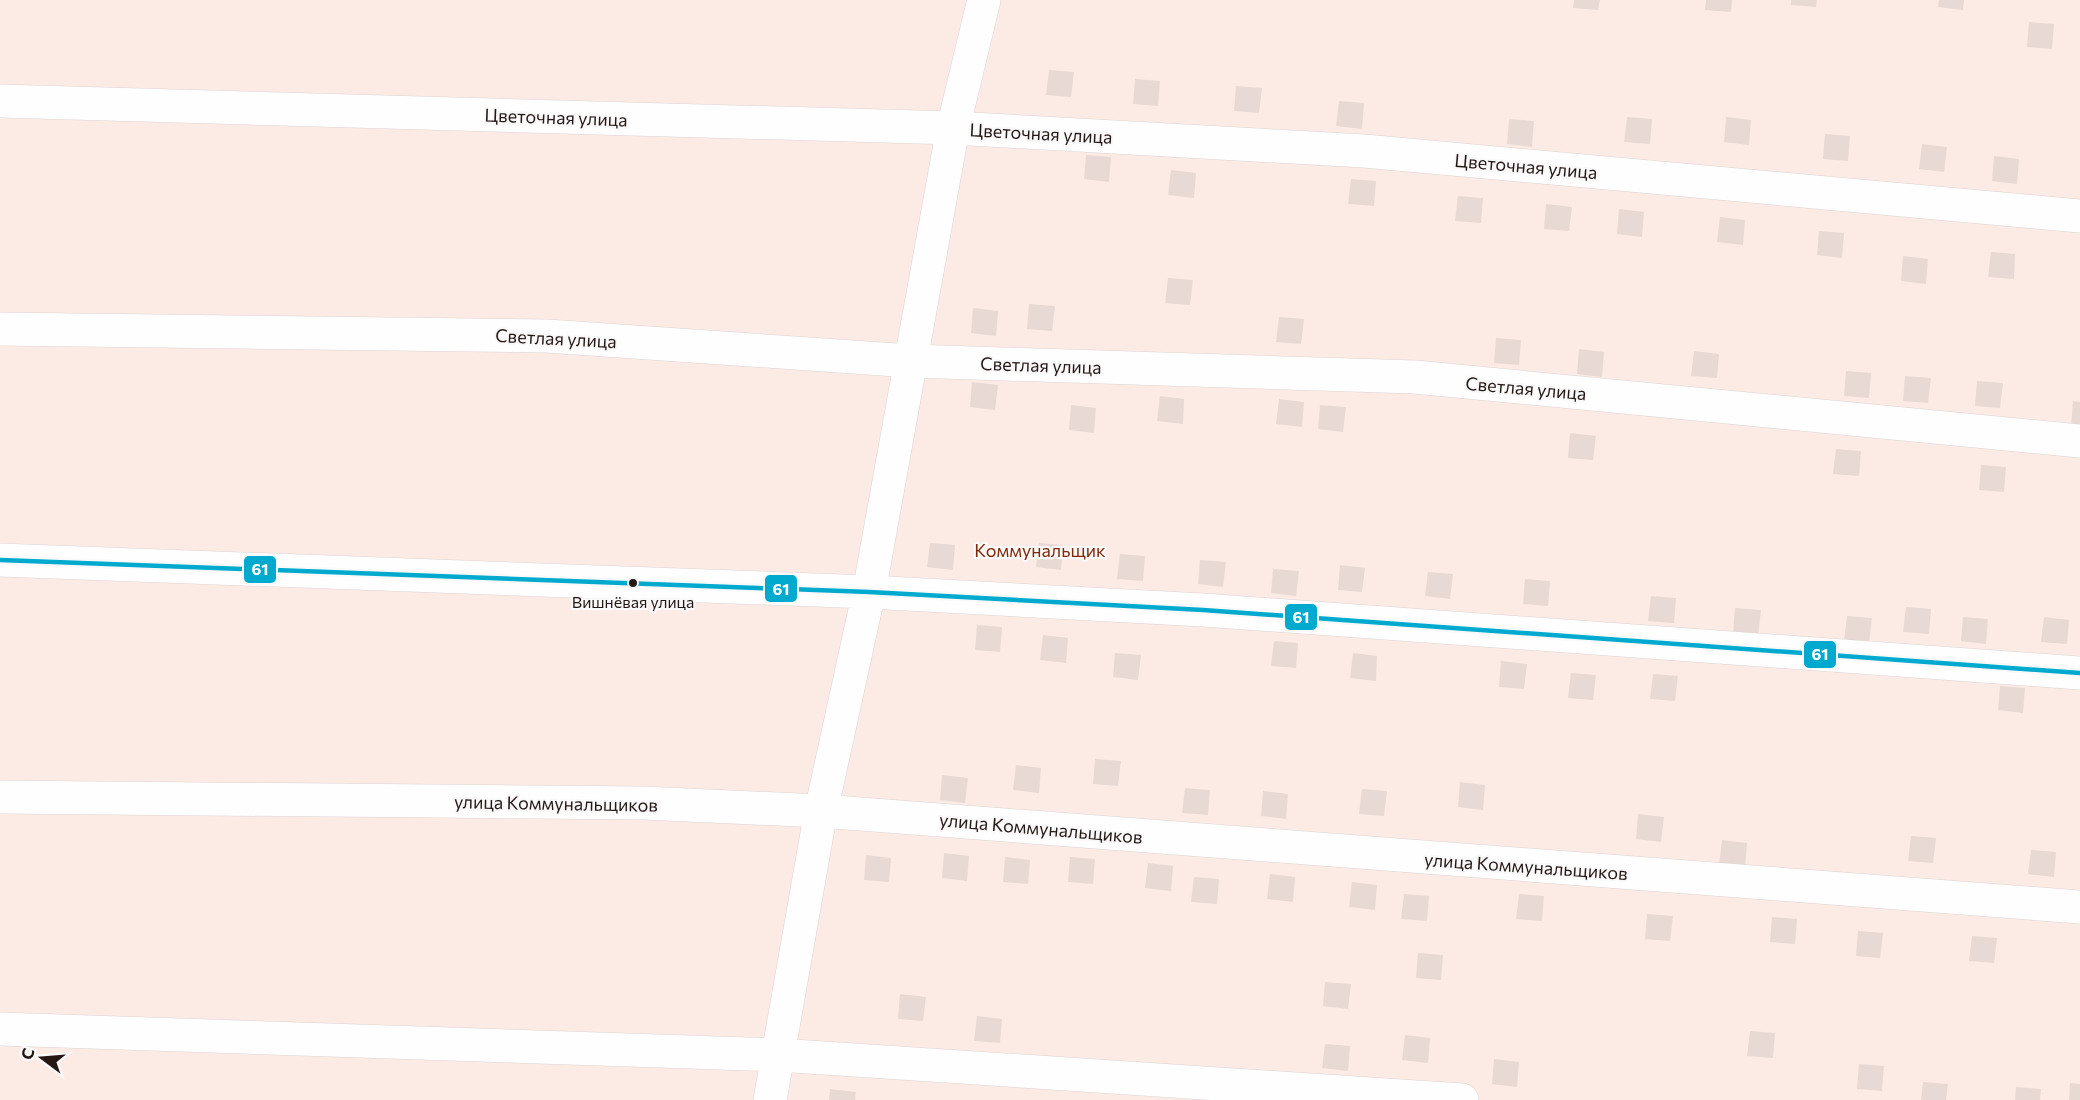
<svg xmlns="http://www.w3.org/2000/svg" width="2080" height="1100" font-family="Commissioner,sans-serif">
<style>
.green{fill:#fceae5}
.building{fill:#e8d9d4}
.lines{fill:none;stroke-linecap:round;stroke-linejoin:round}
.street-casing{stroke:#dcd4d3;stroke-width:34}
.street{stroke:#fefefe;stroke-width:33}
.bus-1-casing{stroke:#f9f9f9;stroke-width:9}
.bus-1{stroke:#00a9ce;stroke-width:4.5}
.bus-dot{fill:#251814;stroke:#f9f9f9;stroke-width:2}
.labels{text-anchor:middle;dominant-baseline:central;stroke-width:4.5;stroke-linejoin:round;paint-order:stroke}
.bus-label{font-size:16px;fill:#251814;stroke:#f9f9f9}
.street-label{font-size:18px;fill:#251814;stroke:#f9f9f9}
.park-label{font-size:18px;fill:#83270a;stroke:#f9f9f9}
.line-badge{stroke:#f9f9f9;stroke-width:2}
.badge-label{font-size:16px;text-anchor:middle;font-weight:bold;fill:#fff}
</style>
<rect width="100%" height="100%" fill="#f9f9f9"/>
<path class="green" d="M0,0H2080V1100H0Z"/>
<path class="building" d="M1574,0H1600L1598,10L1573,8Z
M1706,0H1732L1731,12L1705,10Z
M1791,0H1817L1816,7L1791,5Z
M1939,0H1964L1963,10L1938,7Z
M2029,22L2054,24L2052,49L2027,47Z
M1049,70L1074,72L1071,97L1046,95Z
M1135,79L1160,81L1158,106L1133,104Z
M1236,86L1262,88L1259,113L1234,111Z
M1339,101L1364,103L1362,129L1336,126Z
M1627,117L1652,119L1650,144L1624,142Z
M1726,117L1751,120L1749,145L1724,142Z
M1509,119L1534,121L1532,147L1507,144Z
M1825,134L1850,136L1848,161L1823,159Z
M1922,144L1947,147L1944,172L1919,169Z
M1086,155L1111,157L1109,182L1084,179Z
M1994,156L2019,159L2017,184L1992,181Z
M1171,170L1196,173L1194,198L1168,195Z
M1351,179L1376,181L1374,206L1348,204Z
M1458,196L1483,198L1481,223L1455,221Z
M1546,204L1572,207L1569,231L1544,229Z
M1619,209L1644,212L1642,237L1617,234Z
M1720,217L1745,220L1743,245L1717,242Z
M1819,231L1844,233L1842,258L1817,255Z
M1991,252L2015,254L2014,279L1988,277Z
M1903,256L1928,259L1926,284L1901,281Z
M1168,278L1193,280L1190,305L1165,303Z
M1029,304L1055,306L1052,331L1027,329Z
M973,308L998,311L996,336L971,333Z
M1279,317L1304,319L1301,344L1276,342Z
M1496,338L1521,340L1519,365L1494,363Z
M1579,349L1604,352L1602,377L1577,374Z
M1694,351L1719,354L1717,378L1691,376Z
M1846,371L1871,373L1869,398L1844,396Z
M1905,376L1931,378L1928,403L1903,401Z
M1977,381L2003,383L2000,408L1975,406Z
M972,382L998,385L995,410L970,407Z
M1160,396L1184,399L1183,424L1157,421Z
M1279,399L1304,402L1302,427L1276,424Z
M2073,401L2080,402V427L2071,426Z
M1071,405L1096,408L1094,433L1069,430Z
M1320,405L1346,407L1343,432L1318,429Z
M1570,433L1596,436L1593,460L1568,458Z
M1836,449L1861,451L1859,476L1833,474Z
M1981,465L2006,467L2004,492L1979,490Z
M930,543L955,545L953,570L927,567Z
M1039,543L1063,545L1061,570L1036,567Z
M1120,554L1145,556L1143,581L1117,579Z
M1200,560L1226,562L1223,587L1198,584Z
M1340,565L1365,568L1362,592L1338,590Z
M1273,569L1299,571L1296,596L1271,593Z
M1428,572L1453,574L1450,599L1425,596Z
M1525,579L1550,581L1548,606L1523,604Z
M1651,596L1676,598L1674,623L1648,621Z
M1906,607L1931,609L1929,634L1903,632Z
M1735,608L1761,610L1758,635L1733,633Z
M1847,616L1872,618L1869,643L1844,641Z
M1963,617L1988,619L1986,644L1961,641Z
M2044,617L2069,620L2067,644L2041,642Z
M977,625L1002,627L1000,652L975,650Z
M1043,635L1068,638L1066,663L1040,660Z
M1274,641L1298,643L1296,668L1271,666Z
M1115,653L1141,655L1138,680L1113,677Z
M1353,653L1377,656L1376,681L1350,678Z
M1501,661L1527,664L1524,689L1499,687Z
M1571,673L1596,675L1593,700L1568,698Z
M1653,674L1678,676L1675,701L1650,699Z
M2000,686L2025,688L2023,713L1998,710Z
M1095,759L1121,761L1118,786L1093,784Z
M1016,765L1041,768L1039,793L1013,790Z
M942,775L968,778L965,803L940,800Z
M1460,782L1485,785L1483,810L1458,807Z
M1185,788L1210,790L1208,815L1182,813Z
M1362,789L1387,791L1384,816L1359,814Z
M1263,791L1288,794L1286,819L1261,816Z
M1638,814L1664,817L1661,842L1636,839Z
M1911,836L1936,838L1933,863L1908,861Z
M1722,840L1747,843L1745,868L1719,865Z
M2031,850L2056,852L2054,877L2028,874Z
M944,853L969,856L967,881L942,878Z
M866,855L891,858L889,882L864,880Z
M1005,857L1030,860L1028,884L1003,882Z
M1070,857L1095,859L1093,884L1068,882Z
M1148,863L1173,866L1171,891L1145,888Z
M1270,874L1295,877L1293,902L1267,899Z
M1194,877L1219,879L1217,904L1191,902Z
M1352,882L1377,885L1375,910L1349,907Z
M1404,894L1429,896L1427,921L1401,919Z
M1519,894L1544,896L1542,921L1516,919Z
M1647,914L1673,916L1670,941L1645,939Z
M1772,917L1797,919L1795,944L1770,942Z
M1858,931L1883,933L1880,958L1856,956Z
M1972,936L1997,938L1994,963L1969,961Z
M1418,953L1443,955L1441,980L1416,978Z
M1325,982L1351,984L1348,1009L1323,1006Z
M900,994L926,997L923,1021L898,1019Z
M977,1016L1002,1019L1000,1043L974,1041Z
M1750,1031L1775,1033L1773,1058L1747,1056Z
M1405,1035L1430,1038L1428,1063L1402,1060Z
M1325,1044L1350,1046L1348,1071L1322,1068Z
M1494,1059L1519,1062L1517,1087L1492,1084Z
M1859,1064L1884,1066L1882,1091L1857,1089Z
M1923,1082L1948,1084L1946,1100H1921Z
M2070,1083L2080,1084V1100H2069Z
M2016,1087L2041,1089L2040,1100H2015Z
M830,1089L856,1092L855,1100H829Z"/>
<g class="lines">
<g class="street-casing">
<path id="street" d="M0,101L953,128L1364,151L2080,216
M0,329L547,336L911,361L1415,377L2080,441
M0,560L869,592L1203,610L2080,673
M0,797L643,803L821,811L2080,907
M0,1029L778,1055L1462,1100
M770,1100L821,811L869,592L953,128L984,0"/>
</g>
<use href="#street" class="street"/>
<g class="bus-1-casing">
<path id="bus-1" d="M0,560L869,592L1203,610L2080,673"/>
</g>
<use href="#bus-1" class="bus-1"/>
</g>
<circle class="bus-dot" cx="633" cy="583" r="5"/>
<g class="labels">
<g class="bus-label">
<text x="633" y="601">Вишнёвая улица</text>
</g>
<g class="street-label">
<text transform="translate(556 117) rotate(2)">Цветочная улица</text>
<text transform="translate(1041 133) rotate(3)">Цветочная улица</text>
<text transform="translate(1526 166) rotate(5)">Цветочная улица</text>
<text transform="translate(556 338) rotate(3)">Светлая улица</text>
<text transform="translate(1041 365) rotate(2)">Светлая улица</text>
<text transform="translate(1526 388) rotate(5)">Светлая улица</text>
<text transform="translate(556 803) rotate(1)">улица Коммунальщиков</text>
<text transform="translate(1041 828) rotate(5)">улица Коммунальщиков</text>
<text transform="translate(1526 866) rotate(4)">улица Коммунальщиков</text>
</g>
<g class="park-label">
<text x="1040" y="550">Коммунальщик</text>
</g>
</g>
<g class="line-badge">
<rect x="243" y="555" width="34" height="29" rx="6" fill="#00a9ce"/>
<rect x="764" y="574" width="34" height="29" rx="6" fill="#00a9ce"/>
<rect x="1284" y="603" width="34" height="28" rx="6" fill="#00a9ce"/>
<rect x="1803" y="640" width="34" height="29" rx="6" fill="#00a9ce"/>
</g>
<g class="badge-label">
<text x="260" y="575">61</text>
<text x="781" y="595">61</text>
<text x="1301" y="623">61</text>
<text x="1820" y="660">61</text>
</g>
<g transform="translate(42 1058) rotate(286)" stroke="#f9f9f9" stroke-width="4.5" paint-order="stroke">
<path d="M0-4.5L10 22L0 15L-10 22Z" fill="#251814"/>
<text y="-9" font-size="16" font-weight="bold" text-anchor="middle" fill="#251814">С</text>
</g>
</svg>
